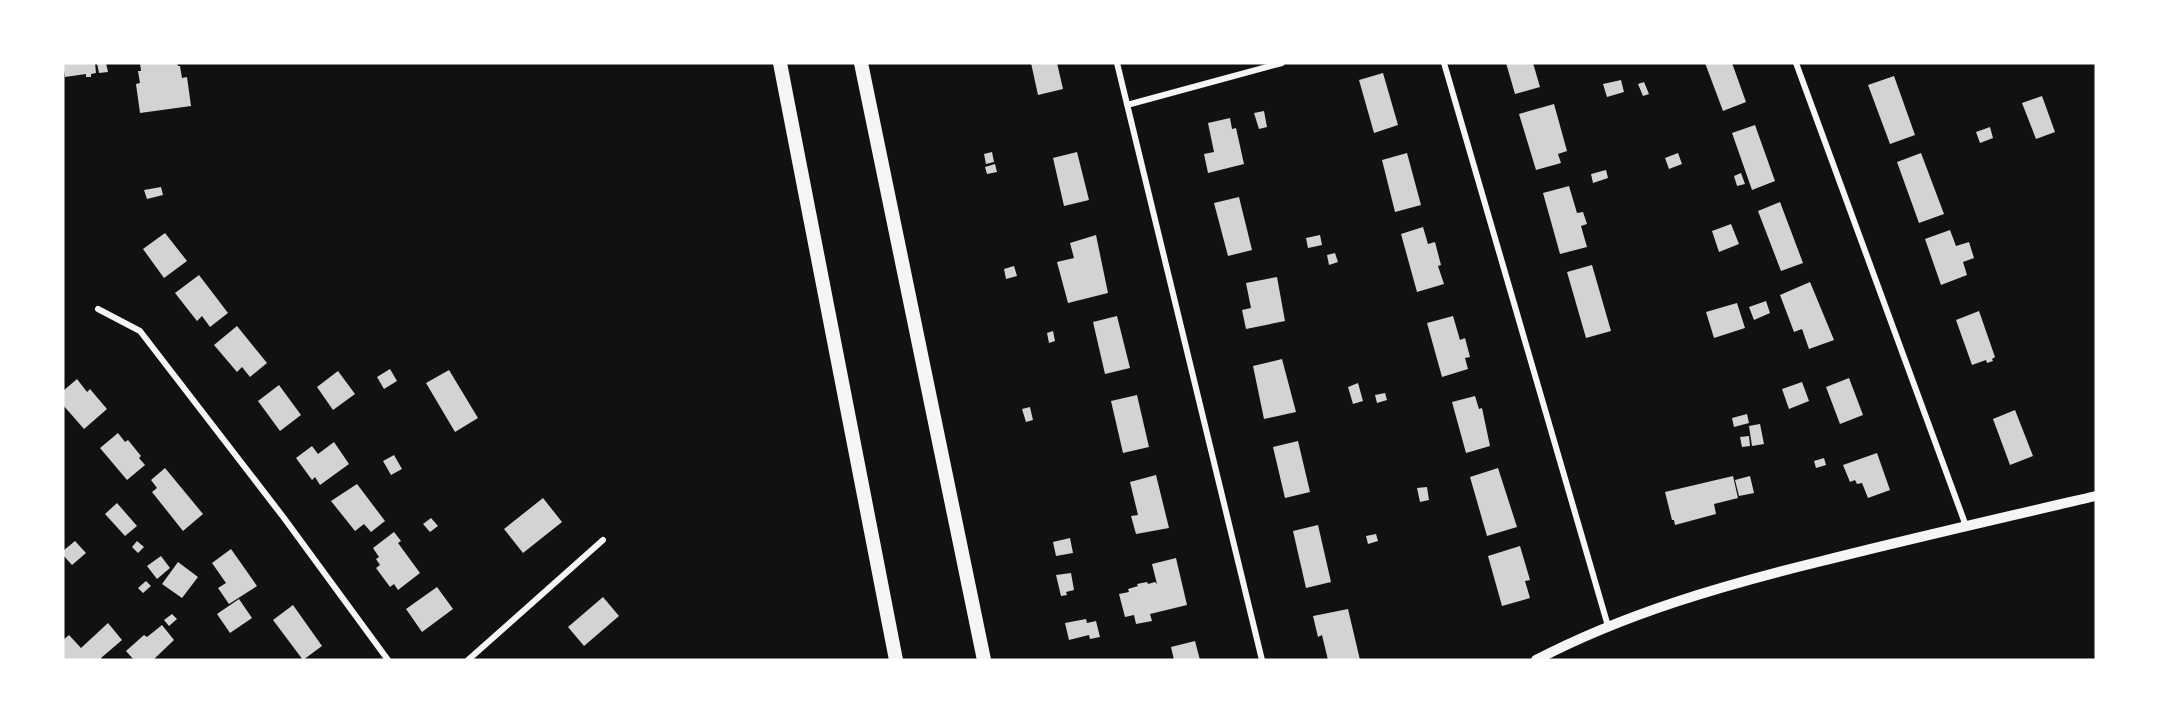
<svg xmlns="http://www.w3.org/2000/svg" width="2159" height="723" font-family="Roboto,sans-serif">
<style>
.building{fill:#d3d3d3}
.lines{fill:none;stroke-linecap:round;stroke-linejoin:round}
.minor{stroke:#f5f5f5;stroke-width:6}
.secondary{stroke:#f5f5f5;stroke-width:10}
.motorway{stroke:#f5f5f5;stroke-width:14}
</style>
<rect width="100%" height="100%" fill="#111"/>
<path class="building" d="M63,63H95L96,73L91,74V77H86V74L65,77Z
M97,63H106L108,72L99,73Z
M140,63H177L178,66H180L182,78L187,77L191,106L140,113L136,84L140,83L138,71H141Z
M1031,63H1057L1063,89L1038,95Z
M1506,63H1533L1540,87L1515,94Z
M1705,63H1732L1746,102L1723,111Z
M1383,73L1398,125L1374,133L1359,80Z
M1894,76L1915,135L1890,144L1868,85Z
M1621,80L1624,92L1607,97L1603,84Z
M1644,82L1649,94L1643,96L1638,84Z
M2042,96L2055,132L2036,139L2022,103Z
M1554,104L1567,151L1558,154L1561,163L1536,170L1519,114Z
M1264,111L1267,127L1259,129L1254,113Z
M1230,118L1232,129L1236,128L1244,164L1208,173L1204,154L1214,152L1208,123Z
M1755,125L1775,181L1752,190L1732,133Z
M1990,127L1993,138L1980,143L1976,132Z
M992,152L994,162L986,164L984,154Z
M1077,152L1089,200L1064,206L1053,158Z
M1407,153L1421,205L1395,212L1382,160Z
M1678,153L1682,164L1669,169L1665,158Z
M1921,153L1944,214L1919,223L1897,162Z
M995,164L997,172L987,174L985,167Z
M1606,170L1608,178L1593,183L1591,174Z
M1741,173L1745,184L1737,186L1734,176Z
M1569,186L1577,213L1583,212L1587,224L1581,226L1587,247L1560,254L1543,193Z
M161,187L163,195L147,199L144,190Z
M1239,197L1252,250L1228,256L1214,203Z
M1780,202L1803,263L1781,271L1758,211Z
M1731,224L1739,244L1719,252L1712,231Z
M1423,227L1428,244L1435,242L1441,265L1438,266L1444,284L1417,292L1401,234Z
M1950,230L1956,246L1969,242L1974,258L1963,262L1967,275L1941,285L1925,239Z
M165,233L187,261L164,278L143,249Z
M1096,235L1108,293L1068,303L1057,262L1074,258L1070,243Z
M1320,235L1322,245L1308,248L1306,238Z
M1335,253L1338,262L1329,265L1327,255Z
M1592,265L1611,331L1586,338L1567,272Z
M1014,266L1017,276L1006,279L1004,269Z
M199,275L228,313L210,327L202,316L197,321L175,293Z
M1277,277L1285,321L1246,329L1242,310L1251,308L1246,283Z
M1810,282L1834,340L1809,349L1802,329L1794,332L1780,295Z
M1766,301L1770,313L1754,320L1749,307Z
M1737,303L1745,328L1714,338L1706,312Z
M1979,311L1995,357L1992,359L1993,361L1987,363L1986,360L1972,365L1956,320Z
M1117,316L1130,368L1105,374L1093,322Z
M1453,316L1460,340L1465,338L1470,357L1465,358L1468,369L1442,377L1427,323Z
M237,326L267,363L250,377L242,367L237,372L214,345Z
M1053,331L1055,341L1049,343L1047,333Z
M1282,359L1296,412L1264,419L1253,366Z
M390,369L397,381L384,389L377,377Z
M449,370L478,418L455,432L426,383Z
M338,371L355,394L333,410L317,387Z
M1849,378L1863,415L1840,424L1826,387Z
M77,379L87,392L90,389L107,409L84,429L63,405V391Z
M1802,382L1809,401L1789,409L1782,389Z
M1358,383L1363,401L1353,404L1348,387Z
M279,385L301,415L280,431L258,401Z
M1385,393L1387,400L1377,403L1375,395Z
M1137,395L1149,447L1123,453L1111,401Z
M1475,396L1479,409L1482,408L1490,446L1466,453L1452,402Z
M1030,407L1033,420L1026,422L1022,409Z
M2015,410L2033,456L2010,465L1993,419Z
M1747,414L1749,423L1734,427L1732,418Z
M1760,424L1764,444L1752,446L1749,426Z
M118,433L125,442L128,440L141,456L139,458L145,465L127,480L100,448Z
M1749,436L1750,446L1742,447L1740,437Z
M1298,441L1310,492L1285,498L1273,447Z
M334,442L349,464L320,485L315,477L312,480L296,458L312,446L318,454Z
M1877,453L1890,490L1868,498L1862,483L1857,484L1855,480L1850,482L1843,465Z
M394,455L402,469L391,475L383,461Z
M1824,458L1826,465L1816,468L1814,461Z
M165,468L203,514L183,531L152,492L157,488L151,480Z
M1498,468L1517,527L1487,536L1470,477Z
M1156,475L1169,528L1136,534L1131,516L1138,515L1130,482Z
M1733,476L1738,498L1714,504L1716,514L1675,525L1674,520H1672L1665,492Z
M1750,476L1754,493L1739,496L1735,480Z
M357,484L385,521L371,532L364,524L355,531L331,501Z
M1427,487L1429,500L1420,502L1417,488Z
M543,498L562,522L523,553L504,529Z
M117,503L137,526L125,536L105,514Z
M431,518L438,526L430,532L423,524Z
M1318,525L1331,582L1306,588L1293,531Z
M394,532L401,541L398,543L420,573L398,590L394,584L390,587L376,568L380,565L376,559L379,557L373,548Z
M1376,534L1378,541L1368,544L1366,536Z
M1070,538L1073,553L1056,556L1053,542Z
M75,541L86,553L72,565L63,555V551Z
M137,541L144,547L138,553L132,547Z
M1520,546L1530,580L1525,581L1530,598L1502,606L1488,556Z
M231,549L257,586L229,604L218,588L226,583L212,563Z
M161,556L170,568L157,579L147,566Z
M1176,558L1187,605L1150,614L1152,621L1136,624L1134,615L1125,617L1119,594L1129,592L1128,589L1138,586L1137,584L1147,582L1148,584L1155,582L1157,584L1152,564Z
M178,562L198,577L182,598L162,584Z
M1071,573L1074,590L1066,592L1067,595L1061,596L1056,575Z
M146,581L151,586L143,593L138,588Z
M437,587L453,609L422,632L406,609Z
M603,597L619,616L584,646L568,627Z
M239,599L252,618L230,633L217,614Z
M293,605L322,646L303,660L273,620Z
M1348,609L1360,660H1328L1322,635L1318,637L1313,616Z
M172,614L177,619L169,626L164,620Z
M1086,619L1087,623L1096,621L1100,637L1090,639L1089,635L1069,640L1065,623Z
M108,623L122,640L101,658L102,660H63V640L69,635L81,648Z
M162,625L174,640L153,660H134L126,651L144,635L147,637Z
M1195,641L1200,660H1174L1171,647Z"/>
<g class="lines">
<path class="minor" d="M1117,63L1262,660
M1444,63L1608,626
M1796,63L1966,526
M1127,105L1282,63
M98,309L140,331L284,518L388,660
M468,660L603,540"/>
<path class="secondary" d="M1536,660C1626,613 1724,585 1822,561C1913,538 2005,517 2096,496"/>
<path class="motorway" d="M780,63L896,660
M861,63L984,660"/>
</g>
<rect width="2159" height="723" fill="none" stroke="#ffffff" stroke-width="129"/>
</svg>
